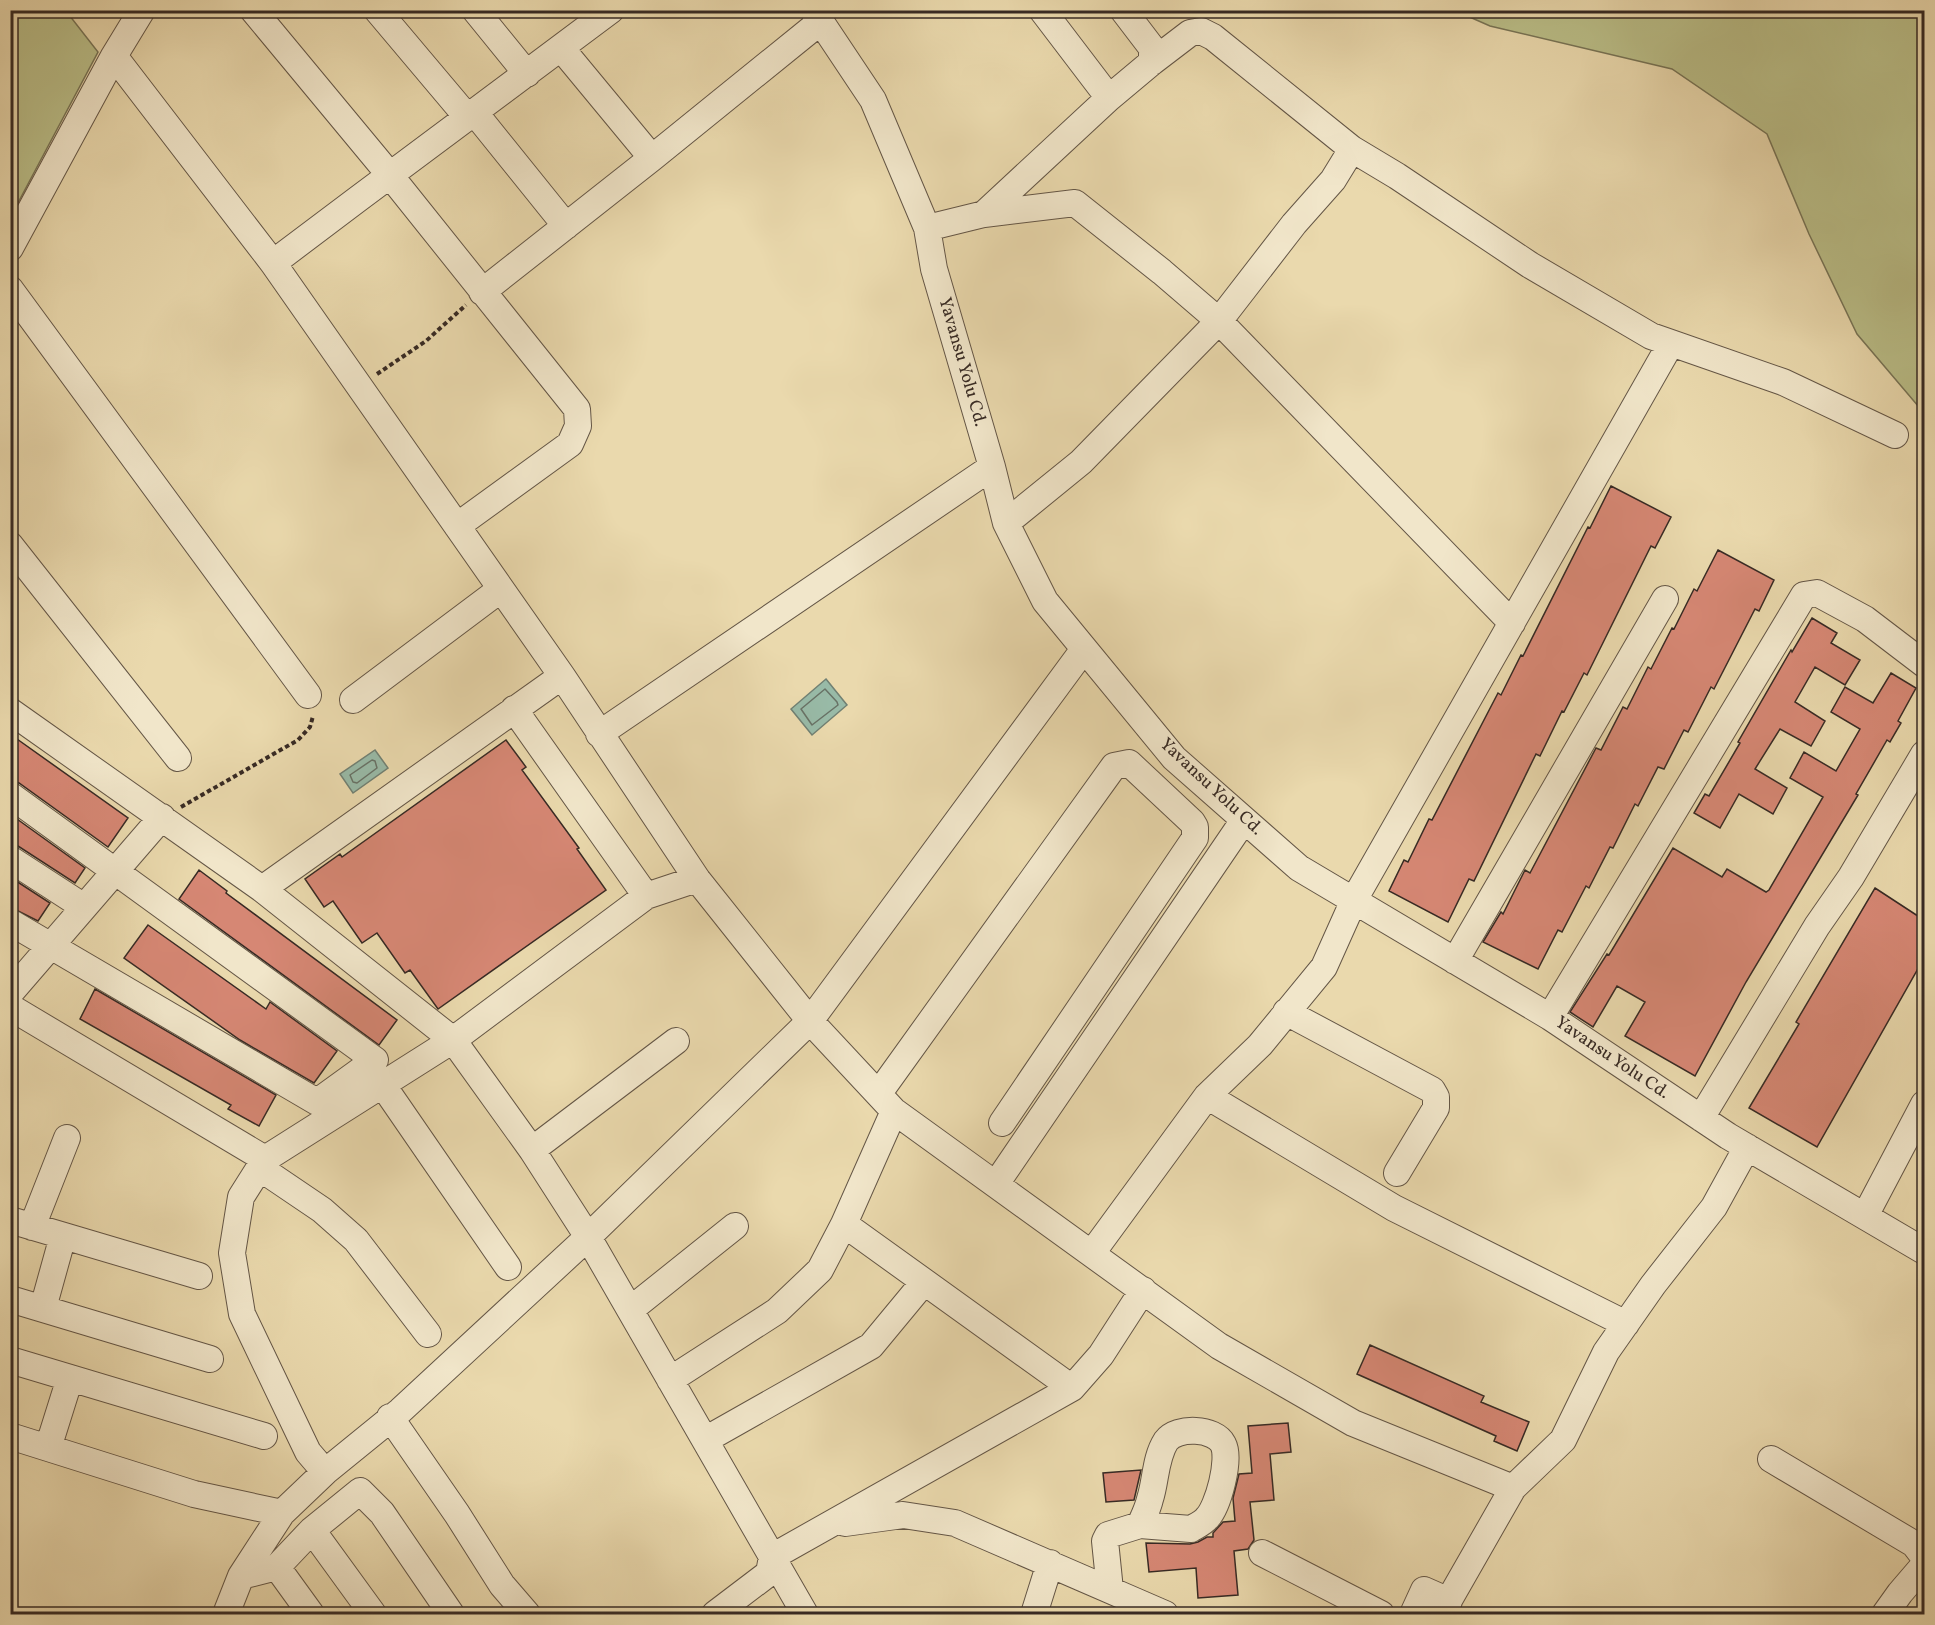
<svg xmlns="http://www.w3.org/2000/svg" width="1935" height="1625" font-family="Vollkorn,serif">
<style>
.green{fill:#babe88;stroke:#787456;stroke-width:1.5}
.water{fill:#98baa7;stroke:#718073;stroke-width:1.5}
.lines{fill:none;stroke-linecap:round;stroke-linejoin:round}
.shore{stroke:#687266;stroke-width:1.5}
.building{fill:#d68774;stroke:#372a24;stroke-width:1.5}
.minor-casing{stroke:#645646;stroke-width:28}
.path{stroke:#372a24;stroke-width:4;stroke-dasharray:4.5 3;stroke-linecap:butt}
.minor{stroke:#f1e6ca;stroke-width:26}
.labels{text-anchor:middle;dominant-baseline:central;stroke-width:4.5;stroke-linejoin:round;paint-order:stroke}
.street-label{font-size:18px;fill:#372a24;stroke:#f1e6ca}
</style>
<rect width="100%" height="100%" fill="#ead9ad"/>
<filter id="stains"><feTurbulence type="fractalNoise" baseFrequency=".00333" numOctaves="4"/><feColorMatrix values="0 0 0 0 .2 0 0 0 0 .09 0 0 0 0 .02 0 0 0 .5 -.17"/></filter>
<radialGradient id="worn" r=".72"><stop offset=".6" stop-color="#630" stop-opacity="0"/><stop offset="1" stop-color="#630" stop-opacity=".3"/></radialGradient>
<path class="green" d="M11,10L66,11L98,52L11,216Z
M1456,11H1924V413L1857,334L1809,234L1767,134L1672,69L1490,26Z"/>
<path class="water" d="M826,679L847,705L812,735L791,709Z
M375,750L388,768L353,793L340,774Z"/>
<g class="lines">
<path class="shore" d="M825,689L837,702L838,705L812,725L801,709Z
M372,760L375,761L377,768L357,783L353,782L350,775Z"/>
</g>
<path class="building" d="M1611,486L1671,517L1655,548L1651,546L1587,675L1584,673L1564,712L1562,711L1540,756L1536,754L1474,881L1469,879L1448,922L1389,891L1404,860L1408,862L1429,819L1432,820L1498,693L1501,695L1521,655L1523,656L1588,527L1590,528Z
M1718,550L1774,580L1759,611L1755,609L1714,689L1711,687L1688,732L1684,730L1664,769L1658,767L1638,806L1635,804L1613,848L1610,847L1589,888L1586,886L1562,932L1558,930L1538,969L1483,942L1501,912L1503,914L1525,870L1530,873L1596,748L1601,750L1623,707L1627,709L1648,667L1651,669L1672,628L1674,629L1694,589L1697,591Z
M1812,618L1837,633L1831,643L1860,660L1845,685L1815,667L1795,702L1825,721L1811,746L1780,729L1755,769L1787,788L1773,814L1739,794L1720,828L1694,813L1705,794L1709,796L1740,743L1738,742L1791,650L1792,652Z
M1891,673L1916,688L1898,721L1901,723L1890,742L1887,740L1856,794L1858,795L1746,982L1695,1076L1625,1036L1645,1002L1617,986L1593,1027L1570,1012L1607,954L1609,955L1673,848L1722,877L1727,869L1766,892L1769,890L1823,797L1790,778L1804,752L1836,771L1860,729L1831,712L1845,687L1873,703Z
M17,739L128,818L108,847L19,783L10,780V748Z
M506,740L526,767L522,770L579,848L577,849L606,890L438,1009L410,970L405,973L377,933L362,943L333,901L324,907L305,879L340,854L342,857Z
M10,814L85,868L75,883L18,846L10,844Z
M199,870L227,891L226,893L397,1020L379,1045L179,899Z
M10,877L50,903L38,921L10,907Z
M1875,888L1924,920V958L1817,1147L1749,1108L1799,1024L1796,1022Z
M148,925L266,1009L270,1002L337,1051L314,1083L240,1040L124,958Z
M95,989L276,1095L259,1126L228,1109L231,1105L80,1019Z
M1370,1345L1484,1396L1481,1402L1529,1422L1517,1451L1494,1441L1496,1436L1357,1374Z
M1288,1423L1291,1452L1270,1454L1274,1500L1250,1502L1254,1540L1248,1549L1234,1551L1238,1595L1198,1598L1196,1568L1149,1572L1146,1543L1190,1544L1198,1542L1207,1537H1213V1533L1223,1522L1235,1521L1233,1498L1239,1474L1252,1473L1248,1426Z
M1141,1470L1134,1500L1106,1502L1103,1473Z"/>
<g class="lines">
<g class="minor-casing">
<path id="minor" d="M253,10L389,174L577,409L578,426L570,444L457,526
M377,10L468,118
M475,10L527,74
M813,10L873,100L927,228L934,269L992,467L1006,523L1045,601L1174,758L1299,868L1550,1017L1728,1136L1924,1251
M1042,10L1109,98
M1123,10L1152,48V62
M561,48L652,158
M114,56L273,263L562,676
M475,113L566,226
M984,214L1109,98L1152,62L1190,33L1201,31L1213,37L1352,149L1397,176L1530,265L1651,336L1783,382L1895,435
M927,228L984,214L1075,203L1162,272L1219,321L1512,623
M10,248L114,56L142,10
M273,263C385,178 498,95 611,10
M10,289L308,695
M482,292L652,158L820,22
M1006,523L1081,462L1219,321L1294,224L1333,180L1352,149
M10,545L178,758
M353,700L501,589
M514,709L646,896
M10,711L262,889L453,1040L532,1150L588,1237L805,1614
M599,734L992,467
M10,795L375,1060L317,1102L10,922
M10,859L84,907
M262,889L562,676L697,879L810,1021L894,1111L1219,1346L1353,1423L1513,1488
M1455,961L1665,599
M10,993L162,817
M10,1007L265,1159
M1286,1012L1432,1090L1436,1097V1108L1397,1173
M1550,1017L1804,595L1817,593L1865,619L1924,664
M382,1084L508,1267
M879,1093L1114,766L1129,763L1192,822L1195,827V838L1002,1123
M1207,1096L1394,1208L1626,1324
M1701,1118L1817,926L1851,877L1924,754
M532,1150L676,1041
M260,1168L322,1210L356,1240L428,1334
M996,1184L1244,820
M1865,1216L1924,1104
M10,1220L199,1276
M844,1224L1072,1388
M32,1227L67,1138
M1092,1253L1207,1096L1260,1045L1324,967L1354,900L1671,343
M10,1299L210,1359
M43,1308L63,1236
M630,1310L735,1226
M10,1360L264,1436
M670,1380L777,1311L820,1270L844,1224L894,1111
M390,1417L457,1514L502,1585L527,1614
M10,1436L194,1494L282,1513
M705,1440L871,1346L924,1282
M48,1448L70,1378
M1771,1459L1914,1544L1924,1557
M325,1472L308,1452L242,1314L232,1253L241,1197L265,1159L453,1040L646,896L697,879
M845,1523L903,1515L955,1523L1165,1614
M312,1530L373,1614
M1262,1553L1381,1614
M772,1557L1072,1388L1101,1355L1143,1290
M277,1567L311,1614
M241,1576L277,1567L312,1530L360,1491L382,1513L451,1614
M1110,1590L1105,1541L1108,1535L1140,1525L1191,1529C1196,1526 1203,1523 1207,1518C1218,1507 1231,1459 1223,1444C1215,1428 1177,1426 1166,1441C1155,1458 1156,1481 1150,1499C1148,1508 1144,1516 1140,1525
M226,1614L241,1576L282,1513L325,1472L400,1411L588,1237L810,1021L1084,649
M715,1614L769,1573L772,1557
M1034,1614L1050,1563
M1413,1614L1424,1590L1449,1601
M1441,1614L1513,1488L1563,1440L1606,1352L1653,1285L1714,1207L1747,1147
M1885,1614L1900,1593L1924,1565"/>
</g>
<path class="path" d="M377,374L426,341L466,305
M181,807L298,740L310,727L313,716"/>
<use href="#minor" class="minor"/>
</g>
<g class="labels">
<g class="street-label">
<text transform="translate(962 362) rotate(74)">Yavansu Yolu Cd.</text>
<text transform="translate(1211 787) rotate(43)">Yavansu Yolu Cd.</text>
<text transform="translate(1612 1058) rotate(34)">Yavansu Yolu Cd.</text>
</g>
</g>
<rect width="1935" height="1625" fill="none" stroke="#ead9ad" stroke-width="36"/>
<rect x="12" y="12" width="1911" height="1601" fill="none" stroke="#372a24" stroke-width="3"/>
<rect x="18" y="18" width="1899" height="1589" fill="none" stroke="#372a24" stroke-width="1.5"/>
<rect width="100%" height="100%" filter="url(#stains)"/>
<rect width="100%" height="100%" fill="url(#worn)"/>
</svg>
